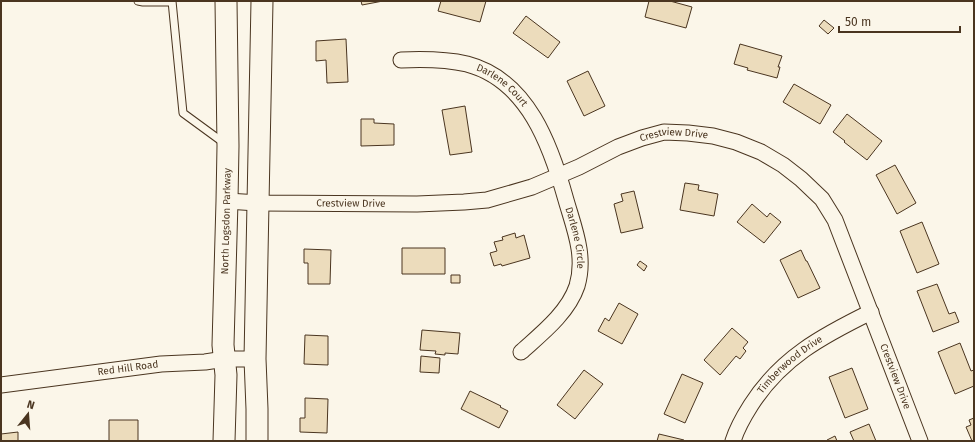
<svg xmlns="http://www.w3.org/2000/svg" width="975" height="442" font-family="'Fira Sans',sans-serif">
<style>
.building{fill:#ecdcbc;stroke:#4a3520}
.lines{fill:none;stroke-linecap:round;stroke-linejoin:round}
.lane-casing{stroke:#4a3520;stroke-width:9}
.street-casing{stroke:#4a3520;stroke-width:17}
.secondary-casing{stroke:#4a3520;stroke-width:23}
.lane{stroke:#fbf6e9;stroke-width:7}
.street{stroke:#fbf6e9;stroke-width:15}
.secondary{stroke:#fbf6e9;stroke-width:21}
.labels{text-anchor:middle;dominant-baseline:central;stroke-width:3;stroke-linejoin:round;paint-order:stroke}
.street-label{font-size:10px;fill:#4a3520;stroke:#fbf6e9}
</style>
<rect width="100%" height="100%" fill="#fbf6e9"/>
<path class="building" d="M361,1H383L362,5Z
M441,1H486L480,22L438,11Z
M649,1H670L692,7L686,28L645,17Z
M526,16L560,42L548,58L513,33Z
M824,20L834,28L828,34L819,26Z
M346,39L348,82L327,83L326,60L316,61V41Z
M740,44L782,56L778,67H780L777,78L747,70L748,68L734,64Z
M588,71L605,106L584,116L567,81Z
M794,84L831,105L820,124L783,102Z
M465,106L472,152L450,155L442,110Z
M847,114L882,141L867,160L844,142L845,141L833,132Z
M361,119H374V123L394,124V145L361,146Z
M895,165L916,203L897,214L876,175Z
M685,183L699,185L698,190L718,194L714,216L680,210Z
M634,191L643,228L621,233L614,204L623,201L621,194Z
M752,204L767,217L770,213L781,222L764,243L737,222Z
M922,222L939,264L917,273L900,231Z
M515,233L516,238L524,235L530,258L502,266L501,264L494,266L490,253L497,251L494,242L503,240L502,237Z
M402,248H445V274H402Z
M304,249L331,250L330,284H308V263H304Z
M801,250L806,261H807L820,288L798,298L780,260Z
M640,261L647,266L644,271L637,265Z
M451,275H460V283H451Z
M937,284L949,314L955,312L959,322L933,332L917,291Z
M619,303L638,314L622,344L598,331L605,318L609,321Z
M732,328L748,342L743,348L746,351L740,359L736,356L720,375L704,360Z
M422,330L460,333L458,354L445,353V355L435,354L436,351L420,350Z
M305,335L328,336V365L304,364Z
M960,343L971,371L974,370V386L955,394L938,352Z
M421,356L440,358L439,373L420,372Z
M852,368L868,409L845,418L829,377Z
M584,370L603,384L575,419L557,405Z
M682,374L703,383L685,423L664,414Z
M470,391L501,406L500,407L508,411L499,428L461,409Z
M305,398L328,399L327,433L300,432V418H305Z
M974,418V441H972L966,427L971,425L969,420Z
M109,420H138V441H109Z
M869,424L876,441H854L850,432Z
M18,432V441H1V434Z
M659,434L684,440V441H657Z
M835,436L837,441H827V440Z"/>
<g class="lines">
<g class="lane-casing">
<path id="lane" d="M138,1L143,2H172
M172,1L183,113L224,143"/>
</g>
<g class="street-casing">
<g id="street">
<path id="s1" d="M401,60C423,59 445,59 467,64C528,80 551,146 566,200C574,228 586,256 577,286C568,313 541,334 521,352"/>
<path id="s2" d="M227,201L258,203L417,204L464,202L487,200L532,187L579,167L618,147L642,138L664,132L688,133L713,136L736,142L761,152L783,165L801,179L822,199L835,220L920,441"/>
<path id="s3" d="M1,385L161,364L205,362L225,359H255"/>
<path id="s4" d="M733,441C737,428 744,416 751,405C781,358 822,336 871,312"/>
</g>
</g>
<g class="secondary-casing">
<g id="secondary">
<path id="s5" d="M224,441L226,375L223,345L227,201L228,146L226,1"/>
<path d="M257,441V409L255,359L258,203L262,1"/>
</g>
</g>
<use href="#lane" class="lane"/>
<use href="#street" class="street"/>
<use href="#secondary" class="secondary"/>
</g>
<g class="labels">
<g class="street-label">
<text stroke="none"><textPath href="#s1" startOffset="108">Darlene Court</textPath></text>
<text stroke="none"><textPath href="#s2" startOffset="460">Crestview Drive</textPath></text>
<text stroke="none"><textPath href="#s2" startOffset="124">Crestview Drive</textPath></text>
<text stroke="none"><textPath href="#s5" startOffset="220">North Logsdon Parkway</textPath></text>
<text stroke="none"><textPath href="#s1" startOffset="282">Darlene Circle</textPath></text>
<text stroke="none"><textPath href="#s4" startOffset="97">Timberwood Drive</textPath></text>
<text stroke="none"><textPath href="#s3" startOffset="128">Red Hill Road</textPath></text>
<text stroke="none"><textPath href="#s2" startOffset="820">Crestview Drive</textPath></text>
</g>
</g>
<rect width="975" height="442" fill="none" stroke="#4a3520" stroke-width="4"/>
<g transform="translate(28 414) rotate(17)" stroke="#fbf6e9" stroke-width="3" paint-order="stroke">
<path d="M0-3L7 15L0 10L-7 15Z" fill="#4a3520"/>
<text y="-6" font-size="11" font-weight="bold" text-anchor="middle" fill="#4a3520">N</text>
</g>
<path d="M839 26v6h121v-6" fill="none" stroke="#4a3520" stroke-width="2"/>
<text x="845" y="26" font-size="12" fill="#4a3520" stroke="#fbf6e9" stroke-width="3" paint-order="stroke">50 m</text>
</svg>
